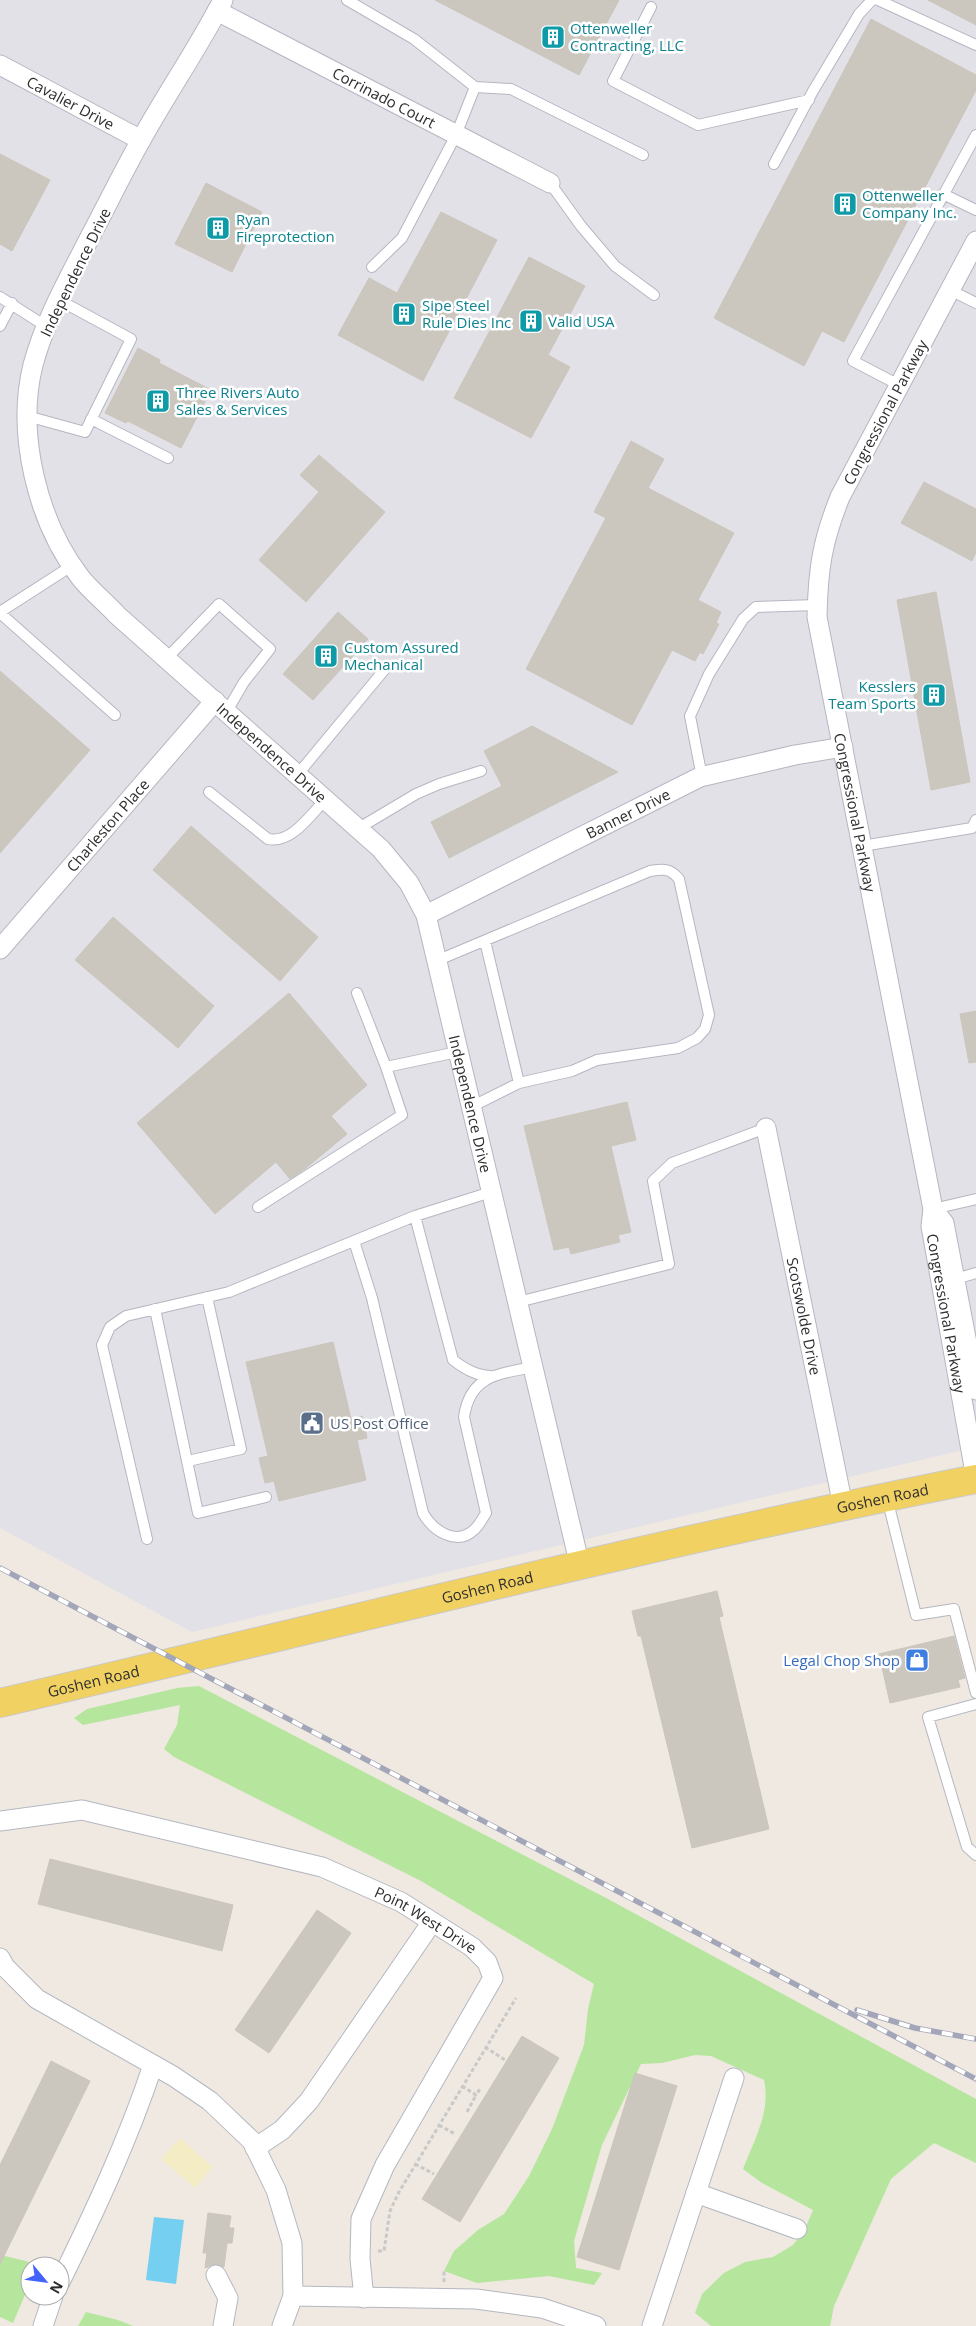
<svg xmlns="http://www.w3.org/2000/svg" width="976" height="2326" font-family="'Open Sans',sans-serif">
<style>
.industrial{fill:#e3e1e8}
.green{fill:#b6e59e}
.sand{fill:#f3ecc5}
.water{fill:#75cff0}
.building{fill:#cbc7bf;stroke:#cbc5ba}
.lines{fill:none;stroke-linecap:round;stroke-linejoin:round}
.service-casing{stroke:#b4b7c1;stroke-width:12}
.minor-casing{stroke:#b4b7c1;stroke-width:21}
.primary-casing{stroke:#c9c9c9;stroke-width:30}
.path{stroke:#c9c9c9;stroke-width:3;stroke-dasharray:4 2.5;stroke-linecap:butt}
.service{stroke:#fff;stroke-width:10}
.minor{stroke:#fff;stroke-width:19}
.primary{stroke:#f2d163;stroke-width:28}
.rail-casing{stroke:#a3a6b8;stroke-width:5.5}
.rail{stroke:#fff;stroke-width:4;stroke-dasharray:11;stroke-linecap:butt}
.labels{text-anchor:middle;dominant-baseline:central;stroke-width:5;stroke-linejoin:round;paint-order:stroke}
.culture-label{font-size:15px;fill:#0d838f;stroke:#fff;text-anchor:start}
.street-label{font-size:15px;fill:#2e2e2e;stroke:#fff}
.service-label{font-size:15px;fill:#4e5e75;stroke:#fff;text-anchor:start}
.shop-label{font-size:15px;fill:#366cbe;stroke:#fff;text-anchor:end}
</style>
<rect width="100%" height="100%" fill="#efe9e1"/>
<path class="industrial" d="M0,0H976V1447L192,1632L0,1528Z"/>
<path class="green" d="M199,1686L608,1899L976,2099V2163L934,2143L891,2179L834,2306L830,2326H711L695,2313L702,2294L724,2273L745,2262L773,2257L793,2245L805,2229L813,2210L762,2183L743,2169C754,2140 771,2112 764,2080L711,2056L695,2055L662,2063L641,2064L602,2145L574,2241L576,2268L602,2273L594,2285L549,2276L477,2283L444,2271L454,2251L478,2230L504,2214L529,2176L552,2129L584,2045L588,2009L594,1984L421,1881L174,1757L164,1749L177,1725L180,1705L83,1725L74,1718L87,1709L177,1688Z
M0,2254C12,2259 24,2259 36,2265L30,2266V2283L13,2323L0,2317Z
M86,2312L118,2320L133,2326H78Z"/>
<path class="sand" d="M180,2138L213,2167L195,2188L161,2159Z"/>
<path class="water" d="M154,2217L184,2220L176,2284L146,2280Z"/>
<path class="building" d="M435,0H619L579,75Z
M928,0H976V25Z
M871,19L976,75V90L844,342L822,331L804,366L714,318Z
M0,154L50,180L12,251L0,244Z
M206,183L262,212L232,272L175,244Z
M441,212L497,240L423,381L338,335L369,278L397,293Z
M529,257L585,286L548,355L570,367L531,438L454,398Z
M138,348L160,360L159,363L211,390L181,448L128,421L126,423L105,413Z
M631,441L664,459L648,488L734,533L698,600L721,612L716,623L719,624L703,654L700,652L695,661L672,650L632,725L526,669L606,518L594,512Z
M319,455L385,512L306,602L259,560L319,492L300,475Z
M924,482L976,509V552L972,561L901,523Z
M936,592L970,782L931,790L897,600Z
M338,612L368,639L313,700L283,674Z
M0,671L90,750L0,853Z
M532,726L618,772L449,858L431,822L502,786L484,751Z
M191,826L318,937L280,981L153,870Z
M113,917L214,1006L178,1048L75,960Z
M289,993L367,1085L331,1116L347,1134L306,1168L290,1179L276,1162L215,1214L137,1123Z
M976,1011V1062L969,1063L960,1014Z
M627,1102L636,1140L611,1146L631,1232L618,1235L620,1242L571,1254L569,1247L554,1250L524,1126Z
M333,1342L351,1419L362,1416L365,1428L367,1438L357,1440L366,1480L279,1501L274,1481L265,1483L259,1458L268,1456L246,1362Z
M717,1591L723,1616L719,1617L769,1829L692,1848L641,1636H638L632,1611Z
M954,1636L965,1678L958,1680L960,1687L890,1703L879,1654Z
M50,1859L233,1905L222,1951L38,1904Z
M317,1910L351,1933L269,2053L235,2030Z
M522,2036L559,2058L460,2222L422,2199Z
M51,2061L90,2081L0,2264V2165Z
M635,2073L677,2086L619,2270L577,2257Z
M208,2213L231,2216L229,2228H234L232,2243H227L224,2267L216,2264L205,2268L207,2253H203Z"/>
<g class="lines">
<g class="service-casing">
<path id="service" d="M347,0L414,39L475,87L456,135L402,238L372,267
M878,0L976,45
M651,7L613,81L698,125L809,100
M475,87L511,89L643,155
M774,164L813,91L859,14L872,0
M550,183L581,226L615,266L654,295
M943,194L976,210
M950,290L976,303
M0,297L47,327
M0,326L12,303
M899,385L853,361L976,135
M27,416L85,432L131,339L59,300
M91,419L168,458
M0,612L73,565
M0,613L115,715
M166,659L219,604L270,649L244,682L227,711
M298,774L385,669
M702,777L690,716L709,674L743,619L756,607L817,605
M209,792L268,839C292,844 311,814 326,799
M359,828L416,794L439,784L481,771
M862,846L972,828L976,820
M485,941L519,1083
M436,961L650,871C663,869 670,868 679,879L709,1015L705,1029L697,1038L678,1048L597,1060L572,1071L519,1083L471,1107
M357,993L386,1067L457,1052
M258,1207L402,1115L386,1067
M933,1209L976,1199
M415,1216L453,1360C465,1369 475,1375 490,1376
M354,1241L372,1298L423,1513C433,1531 457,1547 475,1529C479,1525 483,1518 486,1513L464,1417C470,1375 499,1374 533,1367
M952,1280L976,1273
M518,1302L669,1264L653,1181L672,1163L766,1128
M155,1309L198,1513L266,1497
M188,1461L241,1449L207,1297
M887,1498L916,1615L954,1609L976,1693
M147,1539L102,1345L110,1327L126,1316L229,1292L415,1216L491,1192
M976,1704L928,1717L967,1847L976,1855"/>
</g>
<g class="minor-casing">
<g id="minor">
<path id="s1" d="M223,0C198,48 167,93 141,140C123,172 107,205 90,237C69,278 45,320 33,365C16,433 37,521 80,577C90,590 105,602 117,615L381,849L409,883L426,915L580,1566"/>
<path id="s2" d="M217,11L550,183"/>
<path id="s3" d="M0,65L141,140"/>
<path id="s4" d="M976,241L840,497C822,542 818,569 817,617L933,1209L931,1226L976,1478"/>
<path id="s5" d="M426,915L700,777L795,755L843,747"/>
<path id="s6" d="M0,949L215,701"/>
<path id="s7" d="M766,1128L843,1506"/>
<path d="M933,1209L944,1223L976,1390"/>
<path id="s8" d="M0,1821L82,1810L322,1867L401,1902L472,1947L487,1962L493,1978L385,2165L361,2219L360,2259L364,2298"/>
<path d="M0,1958L5,1967L37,1999L173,2076L210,2101L252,2141L276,2190L292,2243L293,2296L282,2326"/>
<path d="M255,2148L282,2130L309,2101L432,1922"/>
<path d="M696,2193L797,2229"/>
<path d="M216,2275L228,2298L223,2326"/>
<path d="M60,2282C95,2211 128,2140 153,2065"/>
<path d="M293,2296L476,2299L542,2308L596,2326"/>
<path d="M43,2326L53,2296"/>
<path d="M652,2326L734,2078"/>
</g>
</g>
<g class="primary-casing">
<g id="primary">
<path id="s9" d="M0,1703C325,1627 649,1544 976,1479"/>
</g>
</g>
<path class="path" d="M485,2047L505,2060
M462,2086L476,2095L480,2089
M467,2112L476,2095
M439,2125L455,2134
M415,2164L434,2174
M378,2251H384L390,2211L399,2192L516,1998
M444,2282V2271"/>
<use href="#service" class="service"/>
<use href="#minor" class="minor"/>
<use href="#primary" class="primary"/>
<g class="rail-casing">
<path id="rail" d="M0,1568L976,2079
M857,2010L915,2028L976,2039"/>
</g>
<use href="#rail" class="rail"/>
</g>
<defs>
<g id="building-square" transform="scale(1.25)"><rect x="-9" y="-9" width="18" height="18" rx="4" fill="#0f9aa8" stroke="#fff"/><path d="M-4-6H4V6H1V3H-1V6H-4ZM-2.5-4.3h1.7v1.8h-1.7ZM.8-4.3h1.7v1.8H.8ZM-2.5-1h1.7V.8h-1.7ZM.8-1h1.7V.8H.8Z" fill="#fff"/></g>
<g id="civic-square" transform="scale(1.25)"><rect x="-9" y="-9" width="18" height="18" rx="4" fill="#5c6f8a" stroke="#fff"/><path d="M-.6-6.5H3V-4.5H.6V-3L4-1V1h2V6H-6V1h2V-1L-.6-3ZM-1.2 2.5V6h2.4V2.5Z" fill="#fff"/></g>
<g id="shop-square" transform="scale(1.25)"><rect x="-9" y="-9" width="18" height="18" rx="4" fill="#3f7fe0" stroke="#fff"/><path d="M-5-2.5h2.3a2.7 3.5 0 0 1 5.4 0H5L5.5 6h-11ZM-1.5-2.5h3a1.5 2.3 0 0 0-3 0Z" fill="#fff"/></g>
</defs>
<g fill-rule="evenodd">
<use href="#building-square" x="553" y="37"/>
<use href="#building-square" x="845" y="204"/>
<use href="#building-square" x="218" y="228"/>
<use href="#building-square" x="404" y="314"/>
<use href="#building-square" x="531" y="321"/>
<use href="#building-square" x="158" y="401"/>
<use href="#building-square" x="326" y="656"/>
<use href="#building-square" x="934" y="695"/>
<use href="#civic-square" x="312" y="1423"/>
<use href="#shop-square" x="917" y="1660"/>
</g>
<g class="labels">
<g class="culture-label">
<text x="570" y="28">Ottenweller<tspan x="570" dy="17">Contracting, LLC</tspan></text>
<text x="862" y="195">Ottenweller<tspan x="862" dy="17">Company Inc.</tspan></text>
<text x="236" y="219">Ryan<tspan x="236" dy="17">Fireprotection</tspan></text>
<text x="422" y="305">Sipe Steel<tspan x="422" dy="17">Rule Dies Inc</tspan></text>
<text x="548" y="321">Valid USA</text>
<text x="176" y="392">Three Rivers Auto<tspan x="176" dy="17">Sales &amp; Services</tspan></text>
<text x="344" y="647">Custom Assured<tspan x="344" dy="17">Mechanical</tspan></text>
<text x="916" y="686" text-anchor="end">Kesslers<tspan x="916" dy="17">Team Sports</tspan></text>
</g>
<g class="street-label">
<text stroke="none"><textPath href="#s2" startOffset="188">Corrinado Court</textPath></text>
<text stroke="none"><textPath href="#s3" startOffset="80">Cavalier Drive</textPath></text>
<text transform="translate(75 272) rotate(-64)">Independence Drive</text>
<text transform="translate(885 412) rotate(-62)">Congressional Parkway</text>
<text stroke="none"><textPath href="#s1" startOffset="896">Independence Drive</textPath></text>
<text stroke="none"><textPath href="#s5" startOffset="226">Banner Drive</textPath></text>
<text stroke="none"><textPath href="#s4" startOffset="612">Congressional Parkway</textPath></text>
<text stroke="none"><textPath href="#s6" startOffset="164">Charleston Place</textPath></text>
<text stroke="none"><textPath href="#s1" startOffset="1316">Independence Drive</textPath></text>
<text stroke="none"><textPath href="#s4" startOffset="1122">Congressional Parkway</textPath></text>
<text stroke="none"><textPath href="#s7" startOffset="192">Scotswolde Drive</textPath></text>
<text stroke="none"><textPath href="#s9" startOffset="906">Goshen Road</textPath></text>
<text stroke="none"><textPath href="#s9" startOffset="501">Goshen Road</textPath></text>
<text stroke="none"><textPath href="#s9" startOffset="96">Goshen Road</textPath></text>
<text stroke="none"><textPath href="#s8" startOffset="446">Point West Drive</textPath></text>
</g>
<g class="service-label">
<text x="330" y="1423">US Post Office</text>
</g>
<g class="shop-label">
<text x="900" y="1660">Legal Chop Shop</text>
</g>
</g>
<g transform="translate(45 2281) rotate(119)"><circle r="24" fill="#ffffff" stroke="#ababab"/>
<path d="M0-4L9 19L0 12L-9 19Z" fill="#4264fb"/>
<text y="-8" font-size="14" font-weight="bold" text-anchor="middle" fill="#2e2e2e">N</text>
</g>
</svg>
